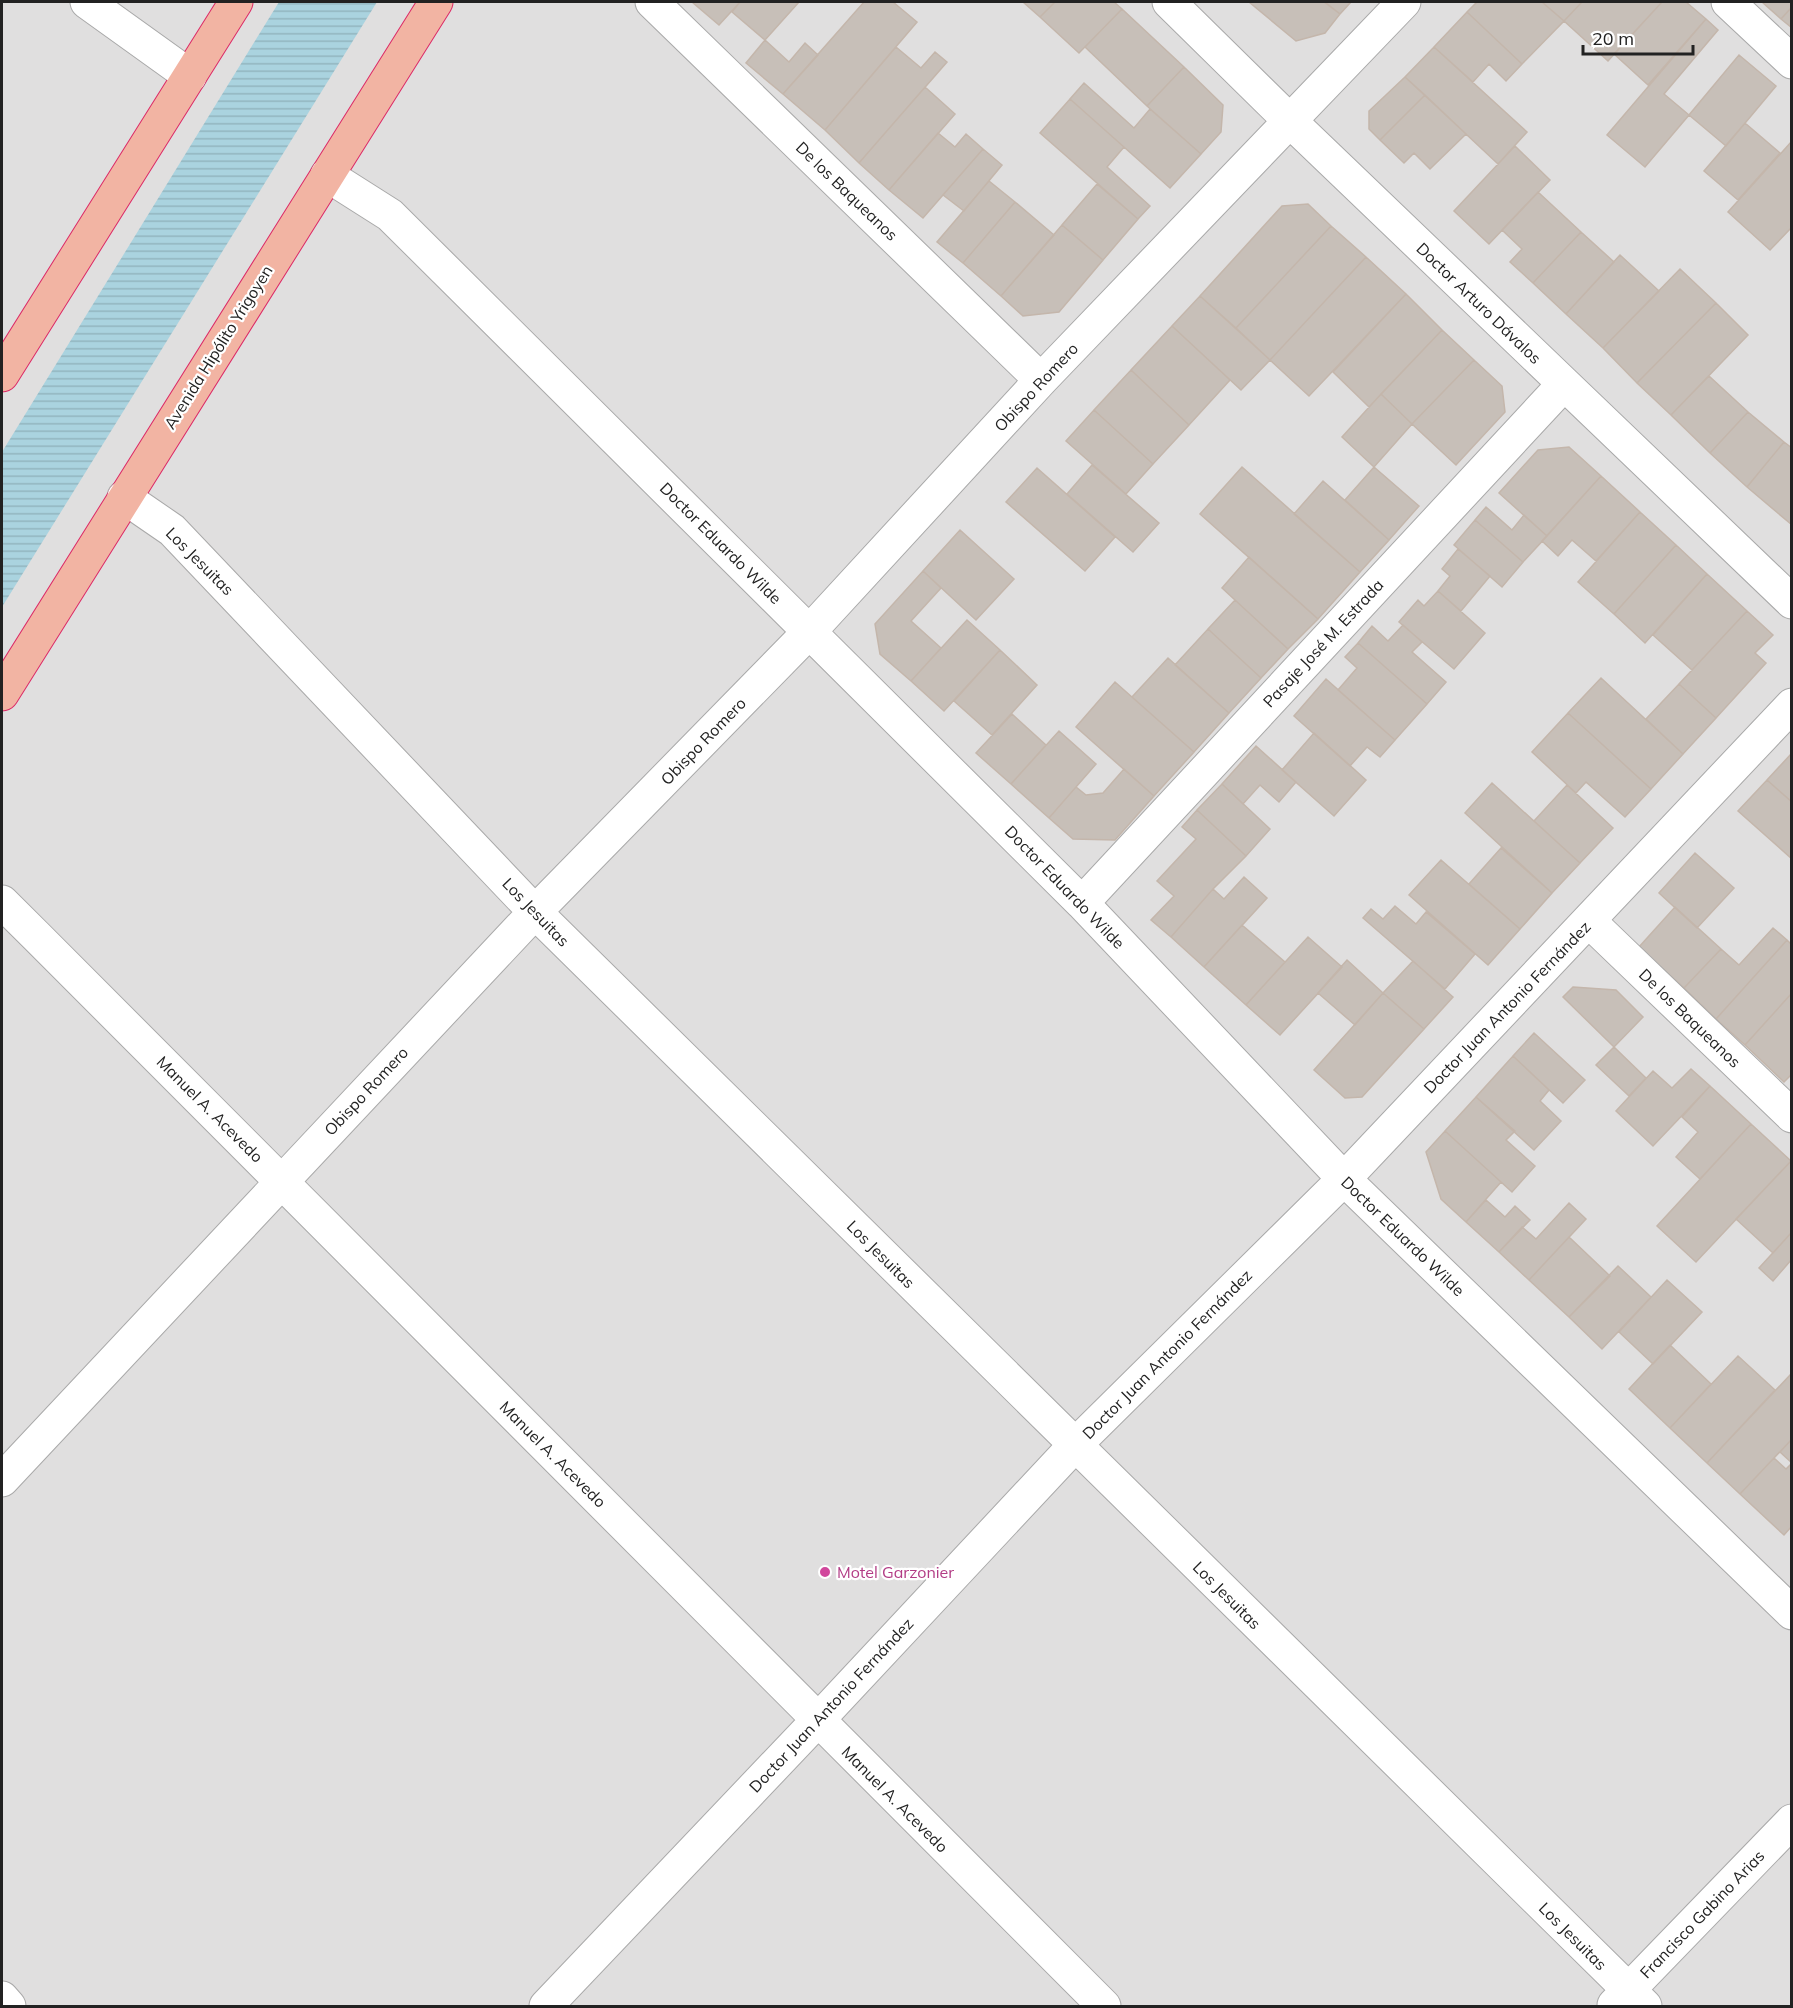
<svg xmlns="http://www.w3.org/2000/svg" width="1793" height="2008" font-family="Mulish,sans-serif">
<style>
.residential{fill:#e0dfdf}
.water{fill:url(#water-rules)}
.building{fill:#c7bfb8;stroke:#c4b6ab;stroke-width:1.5}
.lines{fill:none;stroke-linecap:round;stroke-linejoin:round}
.minor-casing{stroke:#a9a9a9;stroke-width:35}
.tertiary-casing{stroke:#a9a9a9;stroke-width:35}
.trunk-casing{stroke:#dc2a67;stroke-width:35}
.minor{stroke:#fff;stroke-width:33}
.tertiary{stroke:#fff;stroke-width:33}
.trunk{stroke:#f2b4a3;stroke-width:33}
.hotel-dot{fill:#d1479c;stroke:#fff;stroke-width:2}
.labels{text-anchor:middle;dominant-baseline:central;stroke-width:4.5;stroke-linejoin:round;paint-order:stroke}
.street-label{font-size:16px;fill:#222;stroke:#fff}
.hotel-label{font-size:16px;fill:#b23c85;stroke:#fff;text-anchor:start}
</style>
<defs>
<pattern id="water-rules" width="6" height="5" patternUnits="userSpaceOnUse" patternTransform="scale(1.5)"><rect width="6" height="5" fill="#aad3df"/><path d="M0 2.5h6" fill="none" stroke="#92b5bf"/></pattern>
</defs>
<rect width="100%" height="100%" fill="#f2efe9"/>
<path class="residential" d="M2,2H1791V2006H2Z"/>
<path class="water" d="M279,2H377L2,607V452Z"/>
<path class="building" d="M692,2H740L719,25Z
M740,2H799L765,40L732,12Z
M864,2H893L917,22L825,130L783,94Z
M1023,2H1055L1040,17Z
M1055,2H1114L1122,9L1079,53L1040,17Z
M1249,2H1324L1340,14L1325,33L1296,41Z
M1325,2H1351L1340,14Z
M1477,2H1542L1564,21L1522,64L1467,12Z
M1542,2H1582L1564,21Z
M1582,2H1662L1608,61L1564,21Z
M1662,2H1686L1706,19L1648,85L1614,54Z
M1762,2H1792V7L1781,19Z
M1792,7V28L1781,19Z
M1122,9L1184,67L1147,106L1085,47Z
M1467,12L1522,64L1506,81L1489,64L1473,82L1434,47Z
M1706,19L1718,30L1664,94L1689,115L1645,167L1607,135Z
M765,40L789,62L805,43L818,55L783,94L746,63Z
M896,47L921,68L935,52L947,62L859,163L825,130Z
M1434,47L1527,132L1498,164L1405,77Z
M1739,55L1776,86L1726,146L1689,115Z
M1184,67L1223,105L1221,132L1201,154L1147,106Z
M1405,77L1425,95L1380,140L1369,129V111Z
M1084,83L1134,128L1150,109L1201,154L1170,188L1070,99Z
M925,87L955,114L889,190L859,163Z
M1425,95L1466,134L1430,169L1414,153L1404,163L1380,140Z
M1070,99L1124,147L1107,167L1150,206L1138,219L1040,133Z
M1745,123L1780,153L1738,200L1704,171Z
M938,133L955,147L966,134L983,149L923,218L889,190Z
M1792,141V227L1770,250L1728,212Z
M1515,146L1550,180L1489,244L1454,211Z
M983,149L1002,165L964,211L943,195Z
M989,181L1015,202L963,263L937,242Z
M1097,184L1138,219L1103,260L1062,225Z
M1538,192L1581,232L1533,283L1510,262L1522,249L1502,230Z
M1015,202L1054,235L1001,296L963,263Z
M1308,204L1331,226L1236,328L1200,296L1282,206Z
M1062,225L1103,260L1059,312L1023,316L1001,296Z
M1331,226L1366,257L1270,360L1236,328Z
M1581,232L1614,262L1566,314L1533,283Z
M1620,255L1659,291L1603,348L1566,314Z
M1366,257L1406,294L1309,396L1270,360Z
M1680,269L1716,303L1637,383L1603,348Z
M1406,294L1442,330L1369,407L1333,372Z
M1200,296L1270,360L1241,390L1172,326Z
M1716,303L1748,335L1671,415L1637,383Z
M1172,326L1230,380L1189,425L1131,370Z
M1442,330L1474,360L1412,424L1381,394Z
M1474,360L1502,386L1505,412L1456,465L1412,424Z
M1131,370L1189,425L1153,464L1094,410Z
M1709,376L1748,412L1710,453L1671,415Z
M1381,394L1412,424L1374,467L1342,437Z
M1094,410L1153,464L1126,494L1066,441Z
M1748,412L1784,442L1747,487L1710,453Z
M1784,442L1792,448V525L1747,487Z
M1569,447L1601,476L1547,536L1499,493L1538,450Z
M1092,465L1159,523L1133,552L1067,494Z
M1242,467L1360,572L1318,619L1200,514Z
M1374,467L1419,506L1389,540L1345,500Z
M1037,468L1115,537L1085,571L1006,502Z
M1601,476L1640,512L1596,561L1572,540L1558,556L1542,541Z
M1323,481L1389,540L1360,572L1294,514Z
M1486,507L1512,530L1524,515L1547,536L1523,562L1475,520Z
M1640,512L1676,545L1614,614L1578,582Z
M1475,520L1523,562L1502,587L1454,545Z
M960,530L1014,579L976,620L923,571Z
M1676,545L1707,574L1645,643L1614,614Z
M1458,549L1490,576L1461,611L1438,591L1450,576L1442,569Z
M1249,557L1318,619L1288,649L1222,588Z
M923,571L941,588L911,621L941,648L911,681L880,654L875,624Z
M1707,574L1747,611L1692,670L1653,635Z
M1438,591L1485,633L1454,669L1399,622L1418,600L1424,606Z
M1235,600L1288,649L1261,678L1208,629Z
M1747,611L1773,635L1755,653L1766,663L1716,718L1679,684Z
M967,620L1000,650L944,711L911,681Z
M1403,625L1422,642L1412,652L1446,682L1427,704L1358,643L1372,626L1388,641Z
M1208,629L1261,678L1229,713L1175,665Z
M1358,643L1427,704L1395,740L1338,690L1357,668L1345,657Z
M1000,650L1037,685L992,735L954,701Z
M1168,658L1229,713L1194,752L1132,697Z
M1601,678L1683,754L1651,789L1568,713Z
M1326,679L1395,740L1380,757L1367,747L1350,766L1294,716Z
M1115,682L1194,752L1154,796L1076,727Z
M1679,684L1716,718L1683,754L1646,719Z
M1568,713L1651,789L1625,817L1586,782L1576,793L1532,752Z
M1012,714L1046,745L1011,784L976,753Z
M1059,731L1096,764L1049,818L1011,784Z
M1314,733L1366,780L1334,816L1282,770Z
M1256,746L1296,782L1279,802L1260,785L1243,804L1222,784Z
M1792,753V802L1767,780Z
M1124,769L1154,796L1115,840L1073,839L1049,818L1076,787L1086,795L1103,793Z
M1767,780L1792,802V859L1738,811Z
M1492,783L1580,863L1552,893L1465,813Z
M1222,784L1270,829L1246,856L1197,810Z
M1567,785L1613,828L1580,863L1534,821Z
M1197,810L1246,856L1213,889L1171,937L1151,920L1174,896L1157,881L1196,839L1182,827Z
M1501,848L1552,893L1520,929L1469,884Z
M1695,853L1734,888L1697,928L1659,893Z
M1441,860L1520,929L1488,965L1409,895Z
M1244,877L1267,898L1204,967L1171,937L1213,889L1224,899Z
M1395,906L1416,924L1426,912L1475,954L1445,989L1363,918L1371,909L1383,919Z
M1675,907L1721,949L1684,988L1639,947Z
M1242,925L1285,962L1246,1005L1204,967Z
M1773,928L1787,940L1716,1019L1684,988L1721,949L1739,965Z
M1308,937L1342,967L1280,1035L1246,1005Z
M1787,940L1792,945V993L1745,1045L1716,1019Z
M1347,960L1383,993L1355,1025L1318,993Z
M1413,961L1453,997L1424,1029L1383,993Z
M1573,987L1616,990L1643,1017L1614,1047L1563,997Z
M1383,993L1424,1029L1362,1097L1345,1098L1314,1070Z
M1792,993V1074L1784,1082L1745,1045Z
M1534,1033L1585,1080L1563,1103L1513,1056Z
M1614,1047L1646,1078L1629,1096L1596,1065Z
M1513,1056L1549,1090L1540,1101L1561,1121L1534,1150L1476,1097Z
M1691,1069L1710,1086L1653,1146L1616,1111L1653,1071L1672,1088Z
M1710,1086L1751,1124L1700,1179L1676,1157L1698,1132L1682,1117Z
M1476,1097L1515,1131L1506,1140L1535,1166L1512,1192L1445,1131Z
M1751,1124L1791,1161L1696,1262L1657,1226Z
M1445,1131L1501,1182L1466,1222L1441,1199L1426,1152Z
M1791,1161L1792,1232L1773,1253L1736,1219Z
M1486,1200L1505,1217L1515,1206L1530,1220L1499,1252L1466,1222Z
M1569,1203L1586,1219L1529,1280L1499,1252L1522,1227L1536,1239Z
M1792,1232V1259L1773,1281L1759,1268Z
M1569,1237L1610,1276L1569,1317L1529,1280Z
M1618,1266L1651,1297L1602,1349L1569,1317Z
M1667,1280L1702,1312L1653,1364L1619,1332Z
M1670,1345L1711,1384L1670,1428L1629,1389Z
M1738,1356L1775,1390L1707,1463L1670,1428Z
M1792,1373V1439L1740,1494L1707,1463Z
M1792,1439V1463L1780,1452Z
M1774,1458L1786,1469L1792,1463V1526L1784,1535L1740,1494Z"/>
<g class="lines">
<g class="minor-casing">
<path id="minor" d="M87,2L190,76
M652,2L1041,380
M1169,2L1289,120L1792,602
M1728,2L1792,62
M327,175L390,215L1082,903L1344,1179L1792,1613
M124,497L172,530L535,912L1645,2006
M1082,903L1564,384
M1589,921L1792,1116
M2,1480L535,912L810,631L1041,380L1404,2
M2,1998L9,2006
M1614,2005L1792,1821"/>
</g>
<g class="tertiary-casing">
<path id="tertiary" d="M2,902C371,1268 735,1639 1104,2006
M546,2006L817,1721L1075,1445L1344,1179L1792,705"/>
</g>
<g class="trunk-casing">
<path id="trunk" d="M2,375L236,2
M2,694L436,2"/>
</g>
<use href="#minor" class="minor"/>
<use href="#tertiary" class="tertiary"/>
<use href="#trunk" class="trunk"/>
</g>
<circle class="hotel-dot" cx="825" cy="1572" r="6"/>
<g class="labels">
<g class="street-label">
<text transform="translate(847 191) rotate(44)">De los Baqueanos</text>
<text transform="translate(1479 303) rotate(44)">Doctor Arturo Dávalos</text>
<text transform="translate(218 347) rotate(-58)">Avenida Hipólito Yrigoyen</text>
<text transform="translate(1036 387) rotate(-47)">Obispo Romero</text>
<text transform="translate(721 543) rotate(45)">Doctor Eduardo Wilde</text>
<text transform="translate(200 561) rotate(45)">Los Jesuitas</text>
<text transform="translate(1323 643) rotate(-47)">Pasaje José M. Estrada</text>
<text transform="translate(703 741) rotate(-46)">Obispo Romero</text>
<text transform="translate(1065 887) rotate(46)">Doctor Eduardo Wilde</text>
<text transform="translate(536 912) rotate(46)">Los Jesuitas</text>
<text transform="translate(1507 1007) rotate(-46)">Doctor Juan Antonio Fernández</text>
<text transform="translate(1690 1018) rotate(44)">De los Baqueanos</text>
<text transform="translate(366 1091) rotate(-47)">Obispo Romero</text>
<text transform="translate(210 1109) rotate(45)">Manuel A. Acevedo</text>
<text transform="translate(1403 1236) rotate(44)">Doctor Eduardo Wilde</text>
<text transform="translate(881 1254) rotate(45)">Los Jesuitas</text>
<text transform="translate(1167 1354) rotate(-45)">Doctor Juan Antonio Fernández</text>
<text transform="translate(553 1454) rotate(45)">Manuel A. Acevedo</text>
<text transform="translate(1227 1595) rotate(45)">Los Jesuitas</text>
<text transform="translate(831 1705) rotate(-47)">Doctor Juan Antonio Fernández</text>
<text transform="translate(895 1799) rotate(45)">Manuel A. Acevedo</text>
<text transform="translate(1702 1914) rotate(-46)">Francisco Gabino Arias</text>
<text transform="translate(1573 1936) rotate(45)">Los Jesuitas</text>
</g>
<g class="hotel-label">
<text x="837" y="1572">Motel Garzonier</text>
</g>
</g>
<rect width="1793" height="2008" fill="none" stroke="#222222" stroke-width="6"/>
<path d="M1583 45v9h110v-9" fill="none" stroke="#222222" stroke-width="3"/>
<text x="1592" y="45" font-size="18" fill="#222222" stroke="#ffffff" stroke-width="4.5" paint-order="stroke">20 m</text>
</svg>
